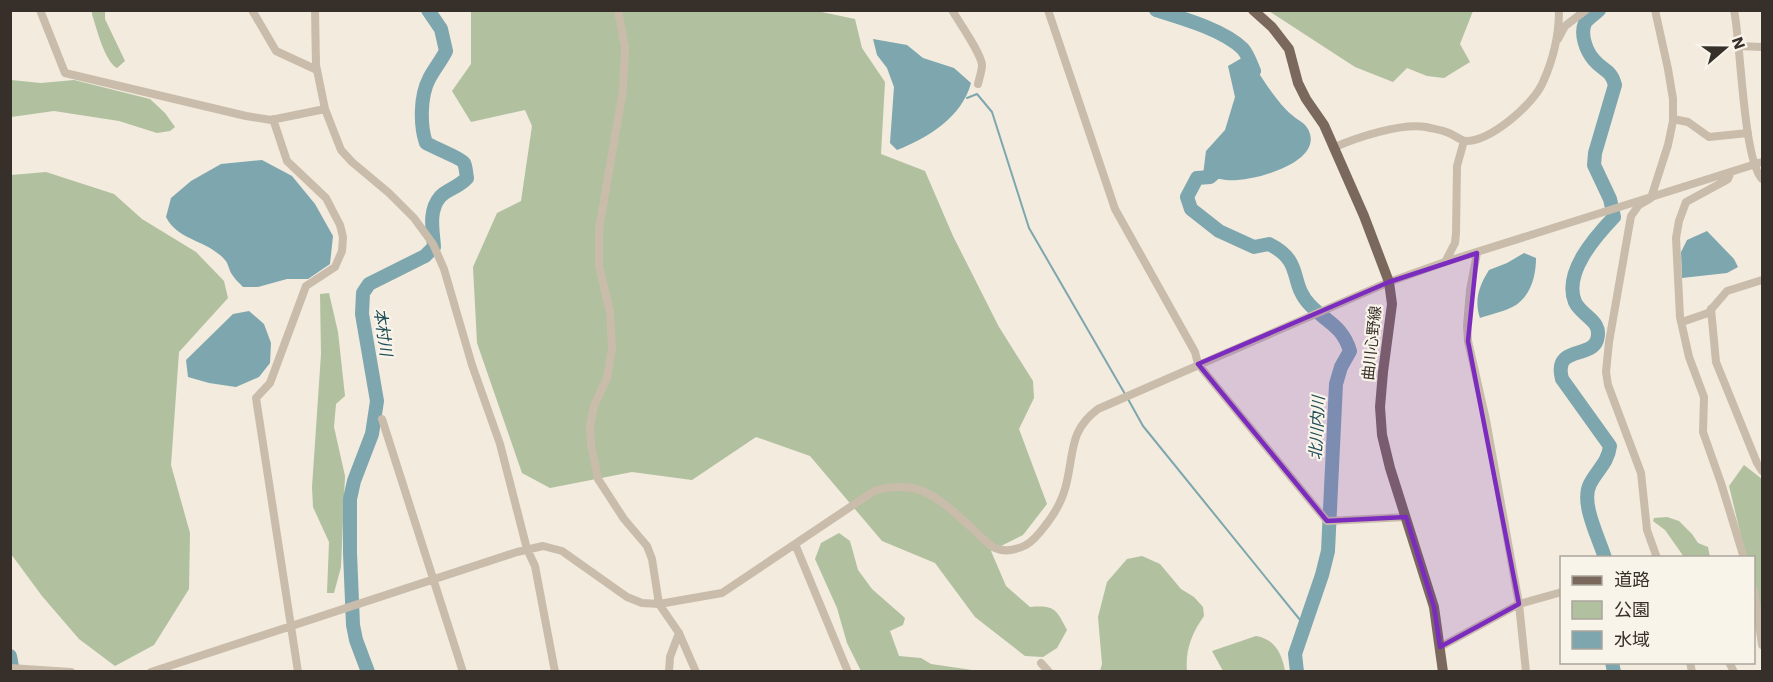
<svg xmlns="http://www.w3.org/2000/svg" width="1773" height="682" font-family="'Work Sans','Noto Sans JP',sans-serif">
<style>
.green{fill:#b1c09e}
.water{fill:#7da6ae}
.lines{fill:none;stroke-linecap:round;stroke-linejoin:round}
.stream{stroke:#7da6ae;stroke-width:2}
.river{stroke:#7da6ae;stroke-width:14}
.minor{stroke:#cabcaa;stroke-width:8}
.major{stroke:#79685b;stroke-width:10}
.marked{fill:#7b2cbf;fill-opacity:0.2;stroke:#7b2cbf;stroke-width:4.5;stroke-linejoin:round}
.labels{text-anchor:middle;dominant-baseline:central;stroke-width:4.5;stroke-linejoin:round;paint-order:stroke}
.street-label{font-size:15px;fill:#372f29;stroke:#f9f4ea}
.water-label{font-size:16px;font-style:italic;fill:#204d57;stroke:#f9f4ea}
</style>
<rect width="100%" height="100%" fill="#f2ebde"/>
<path class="green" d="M812,10L855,19L862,48L885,82L881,154L925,171L953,236L999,327L1033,381L1034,398L1019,429L1047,504L1023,535L991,551L1006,586L1030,607C1055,605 1056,609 1067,630L1057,648L1043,657L1025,656L975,617L935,563L882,541L810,456L756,437L692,480L632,472L550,488L522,473L477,343L473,267L497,213L521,201L532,126L525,110L471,122L452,91L471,64V11Z
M92,11H105V19L125,61L117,68C105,62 96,27 92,14Z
M1269,11H1473L1460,44L1470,62L1444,78L1427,76L1407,68L1393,82L1355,67Z
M11,80L41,83L74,80L150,99L165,113L175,127L170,131L157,133L119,121L54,111L11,117Z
M46,172L114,194L142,219L196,252L224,281L228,298L179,352L171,465L190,533L189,589L154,645L115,666L79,639L42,596L11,554V175Z
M329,293L338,332L345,396L336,404L334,427L345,476L341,567L334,593H327L329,542L313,507L312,487L321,354L320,294Z
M1744,465L1762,479V615L1754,581V558L1746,557L1729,486Z
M1667,517L1679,521L1692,534L1698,543L1708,547L1710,557H1684L1665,530L1653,521L1654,518Z
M839,533L850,541L858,570L872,589L905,618L903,625L890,631L899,656L921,658L931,664L979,671H861L847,643L837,608L815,559L821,543Z
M1142,556L1160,564L1181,589L1194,597L1203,607L1204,616C1192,633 1185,650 1187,671H1100L1102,664L1098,617L1107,582L1127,559Z
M1256,636C1275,639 1282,654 1285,671H1223L1212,651Z"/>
<path class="water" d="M873,39L907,45L923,58L954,68L971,83C962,117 928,138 897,150L890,143L894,87L887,68L877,55Z
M1247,55C1259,73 1276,102 1292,115C1300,122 1307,123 1310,134C1319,165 1247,183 1226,180C1218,179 1210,176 1203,175L1206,151L1225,130L1235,97L1228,66Z
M262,160L292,176L315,204L333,236L330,264L308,279H287L258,287H243C239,283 234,278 231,273C229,269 228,263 225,260C208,240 178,241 166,217L171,198L191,181L221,164Z
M1707,231L1734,259L1738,267L1727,273L1682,278L1681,252L1687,240Z
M1524,253L1536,258C1536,274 1532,294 1516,305C1507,311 1491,314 1480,318C1474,300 1479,286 1489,270L1507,263Z
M249,311L264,324L271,343L270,363L259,377L236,387L209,383L188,377L186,360L233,314Z"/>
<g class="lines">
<path class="stream" d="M967,98L977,94L992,112L1029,228L1125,394
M1128,399L1143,426L1305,626"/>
<path class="river" d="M1156,10C1182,18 1224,30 1243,49C1248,55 1251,64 1254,71
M1599,10C1595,14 1588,18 1585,23C1580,34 1586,51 1594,60C1603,71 1611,69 1615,85L1595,153L1594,165L1610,199L1614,217C1595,237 1563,273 1575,302C1582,317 1603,320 1597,340C1591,359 1553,345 1562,379L1610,446C1608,463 1597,470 1590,484C1580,503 1599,538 1605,558
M1224,165L1210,177L1197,178L1187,197L1191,209L1219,231L1254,247L1269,244C1305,262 1288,282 1310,305C1326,322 1342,325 1350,351L1341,367L1336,384L1328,551L1322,575L1295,654L1297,672
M10,656L13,672
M1612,662L1614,672
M368,672L356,640L353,625L350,553V499L354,481L372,434L377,401L362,314L363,293L369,284L425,256L434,247C433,231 428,211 440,197C446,190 459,187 467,178C466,173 466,167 464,163C462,159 433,147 426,143C420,126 420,96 429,79C434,69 441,61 446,51L441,29L428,10"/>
<path class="minor" d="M40,10L65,73L246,116L271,120L325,109
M252,10L276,51L317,70
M315,10L316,65L325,109L341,150L352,162L389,193L414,218L433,244L444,269L472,365L500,444L527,549L535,566L555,672
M618,10L625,48L623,90L599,229V266L610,312L612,348L607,378L594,406L590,426L591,444L598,479L624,519L647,546L652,559L659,604L679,633L696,672
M952,10C959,22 981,53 982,65C982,71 979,79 978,84
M1048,10L1115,209L1195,352L1198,364L1327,521L1406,517
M1655,10L1668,69L1673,99V121L1668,145L1651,198L1639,205L1631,216L1609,342L1606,372L1608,385L1641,473L1647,530L1657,558
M1734,10C1741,43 1743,159 1762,179
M1558,39L1565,26L1586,10
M1738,46L1762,47
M273,119L287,161L326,198L340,225L343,237L342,251L335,267L306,286L270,383L256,398L298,672
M1673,119L1688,122L1709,137L1748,133
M1333,148C1357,137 1401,123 1426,127C1434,129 1442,130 1449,133C1454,135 1460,140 1465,141C1490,142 1534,104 1543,82C1553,60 1559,34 1559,10
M1730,174L1728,179L1723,182L1686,202L1679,221L1676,238L1680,317L1689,357L1704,397L1703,432L1721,483L1744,558
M1477,253L1470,290L1467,326L1468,341L1486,420L1519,604L1526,672
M1445,262L1455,243L1456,233L1457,166L1464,141
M1711,309L1716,362L1757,463L1762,471
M1682,322L1708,313L1727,291L1762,280
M382,419L463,672
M795,544L848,672
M1754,590L1762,645
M1440,647L1519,604L1562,592
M1690,662L1692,672
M1729,662L1734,672
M1041,663L1049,672
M10,668L71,672
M151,672L517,552L543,546L562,551L627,597L642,603L659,604L722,593L874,491C891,486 906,485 923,491C941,499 960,517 974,530C980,536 987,544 995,548C1006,553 1016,550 1026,545C1035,540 1041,531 1048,522C1057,510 1064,496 1067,481C1074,450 1070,430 1098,409L1389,282L1445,262L1762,162
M669,672L670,657L679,633"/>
<path class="major" d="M1253,10L1272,27L1289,49L1298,83L1306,99L1324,125L1364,216L1389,282L1392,304L1383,372L1380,407L1382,435L1390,468L1434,607L1443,672"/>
</g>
<path class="marked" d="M1477,253L1468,341L1519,604L1440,647L1434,607L1406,517L1327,521L1198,364L1389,282Z"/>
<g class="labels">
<g class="street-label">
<text transform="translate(1372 343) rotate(-84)">曲川心野線</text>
</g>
<g class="water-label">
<text transform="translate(383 332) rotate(82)">本村川</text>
<text transform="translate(1317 428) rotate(-87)">北川内川</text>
</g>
</g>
<rect width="1773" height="682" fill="none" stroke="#372f29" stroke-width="24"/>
<rect x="1560" y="556" width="195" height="108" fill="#f9f4ea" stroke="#aba59d" stroke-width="1.5"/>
<rect x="1572" y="576" width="30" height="9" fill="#79685b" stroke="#aba59d" stroke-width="1.5"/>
<text x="1614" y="586" font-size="18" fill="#372f29">道路</text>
<rect x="1572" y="601" width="30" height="18" fill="#b1c09e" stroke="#aba59d" stroke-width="1.5"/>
<text x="1614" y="616" font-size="18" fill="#372f29">公園</text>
<rect x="1572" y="631" width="30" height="18" fill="#7da6ae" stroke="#aba59d" stroke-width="1.5"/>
<text x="1614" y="646" font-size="18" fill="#372f29">水域</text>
<g transform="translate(1725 48) rotate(70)" stroke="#f9f4ea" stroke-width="4.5" paint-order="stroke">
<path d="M0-4.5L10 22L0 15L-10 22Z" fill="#372f29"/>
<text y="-9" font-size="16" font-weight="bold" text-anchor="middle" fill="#372f29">N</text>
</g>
</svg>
